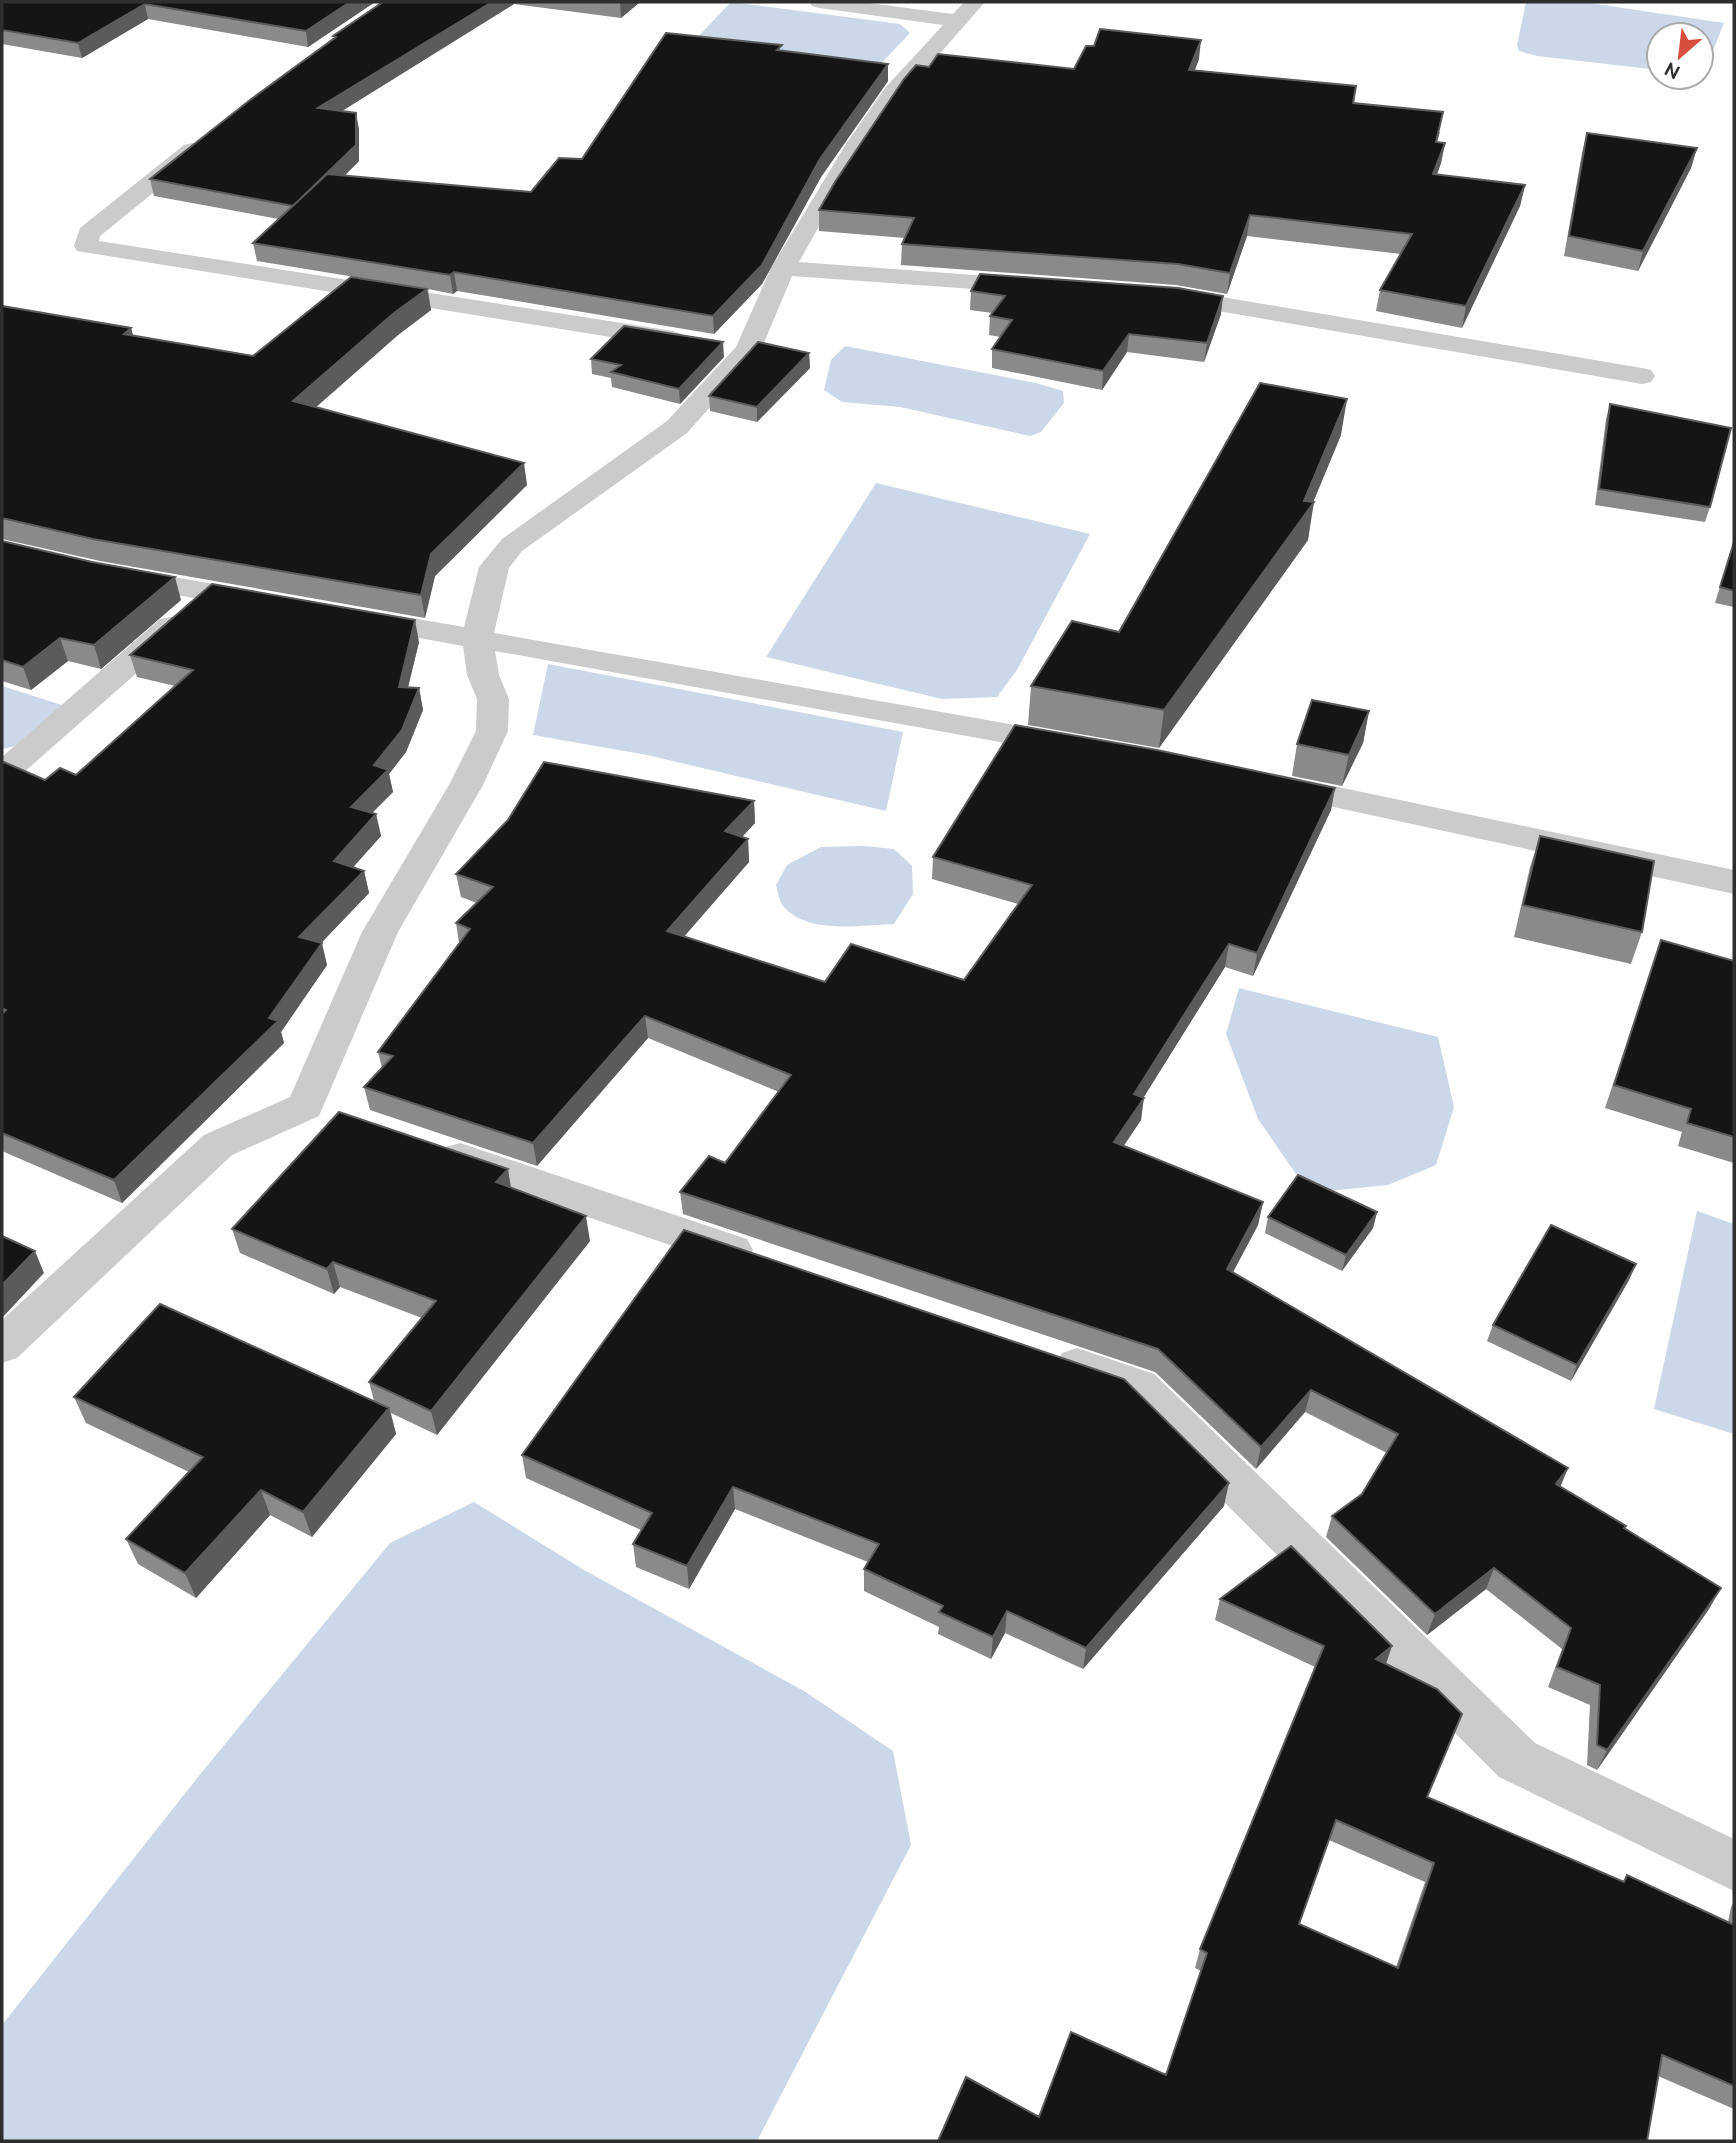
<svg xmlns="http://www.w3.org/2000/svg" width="1736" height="2143" font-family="Ubuntu,sans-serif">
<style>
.water{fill:#cbd8e9}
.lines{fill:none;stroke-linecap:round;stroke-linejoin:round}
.minor{fill:#cbcbcb;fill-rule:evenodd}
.wall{fill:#8a8a8a;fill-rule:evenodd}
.shaded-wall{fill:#5b5b5b}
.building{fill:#151515;stroke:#5b5b5b;stroke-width:2;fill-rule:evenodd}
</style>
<rect width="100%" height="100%" fill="#fff"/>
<path class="water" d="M731,2L900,24L910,33L875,70L691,44Z
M1526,2H1583L1724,23L1703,76L1701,35H1659V70L1537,56L1519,51L1517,45Z
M845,346L1036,383L1063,391L1064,403L1041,432L1030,436L900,407L842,402L824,390L831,360Z
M876,483L1090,534L1017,670L997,697L942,699L766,657Z
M548,664L903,732L886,811L647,755L533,735Z
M2,686L62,705L16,746L2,749Z
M864,846L894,849L912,866L913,894L894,924C860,925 808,935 783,906C779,901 778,892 776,885L787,865L821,847Z
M1239,988L1438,1037L1454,1107L1436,1165L1388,1185L1309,1193L1258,1119L1226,1034Z
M1697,1211L1734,1224V1434L1654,1409Z
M474,1502L584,1570L804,1691L893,1751L911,1845L757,2141H2V2025L198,1777L390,1543Z"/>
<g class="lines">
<path class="minor" d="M809,2H861L953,14L964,2H985L902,97L833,201L799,262L1029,279L1038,281L1041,286L1038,291L1029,293L792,276L761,350L687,433L522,551L509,568L494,633L1061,733L1073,736L1077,743L1073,750L1061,753L495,651L499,675L509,699L508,731L483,785L398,932L319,1116L232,1155L17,1358L2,1363V1320L204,1135L290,1097L362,932L449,785L476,731L477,699L467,675L463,646L354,626L350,619L354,612L365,610L464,627L479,567L502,539L667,421L736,347L771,268L846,144L886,87L943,25L819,8L812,6Z
M192,143L200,145L203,150L200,155L100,236L99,241L673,331L682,334L686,339L682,344L673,347L77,251L74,246L80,228L184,145Z
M1169,288L1642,368L1651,370L1655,376L1651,382L1642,384L1160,301L1156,296L1160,291Z
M127,569L254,591L265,594L269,600L265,606L254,609L116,584L112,578L116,572Z
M171,617L182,619L186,626L182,633L14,781L2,784V757L160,619Z
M1281,775L1734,870V894L1269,793L1264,786L1269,779Z
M460,1143L747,1239L753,1250L747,1261L732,1266L446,1169L440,1158L446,1147Z
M1077,1348L1154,1374L1535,1743L1734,1839V1891L1499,1777L1122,1400L1062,1379L1055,1366L1062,1353Z"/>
</g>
<path class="wall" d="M2,2H375L308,47L148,19L82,58L2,44Z
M383,2H640L621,18L514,4L342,111L359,129V161L344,176L531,192L582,159L782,50L888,81L821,177L762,284L714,334L457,291L453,294L428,289L431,310L398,335L316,407L527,485L435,576L425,618L100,561L2,539V306L131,328L133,336L253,356L361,278L257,261L253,243L279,219L154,196L150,179L334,38L333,36Z
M1199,59L1195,70L1356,86L1354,103L1440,132L1437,142L1445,143L1441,163L1437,175L1525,185L1520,206L1462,328L1376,311L1380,290L1401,254L1247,236L1227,294L1176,285L901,265L902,244L905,238L819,231V210L929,67L1074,69Z
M1587,133L1697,148L1691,168L1638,271L1564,256L1582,153Z
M971,291L1221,314L1204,362L1127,352L1102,390L992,368V349L1000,337L989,335L990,316L992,313L970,310Z
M809,353L810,368L757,422L710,411L709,396Z
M724,357L680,404L612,387L611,378L592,374L591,359Z
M1610,404L1710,507L1705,522L1595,505L1606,419Z
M1341,435L1313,502L1308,540L1159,748L1028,725L1031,686L1119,632Z
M2,541L181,600L101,669L68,661L31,690L2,681Z
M1734,541V607L1715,603Z
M419,642L408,687L419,688L423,710L406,752L389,774L393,792L372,813L376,814L381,836L353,867L364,871L369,893L321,943L327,965L281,1032L284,1043L122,1203L2,1151V763L45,780L76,775L175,686L137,677L130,655Z
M1369,711L1363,743L1342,786L1292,776L1297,744Z
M1335,788L1331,810L1253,976L1225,967L1143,1098L1141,1120L1123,1146L1263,1202L1258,1225L1233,1272L1568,1468L1560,1486L1625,1529L1709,1609L1597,1770L1587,1765L1590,1705L1548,1687L1562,1649L1486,1589L1427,1635L1326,1537L1332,1516L1362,1494L1387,1453L1305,1412L1256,1469L1155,1372L683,1214L680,1192L725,1163L779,1092L648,1038L537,1166L370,1110L364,1087L382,1068L378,1052L459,943L456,923L477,903L461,897L456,874L754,801L755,823L742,837L748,839L749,862L684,936L825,982L964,980L1018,904L932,879L933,857Z
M1540,836L1642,932L1631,964L1514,937L1530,867Z
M1661,940L1734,961V1163L1678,1146L1682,1132L1605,1108Z
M511,1188L590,1241L437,1435L391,1413L396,1434L312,1537L270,1515L196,1598L138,1564L126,1539L189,1472L86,1423L74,1397L374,1401L369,1382L422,1318L340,1287L334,1294L240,1253L232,1229Z
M1377,1212L1373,1228L1342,1271L1265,1233L1268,1217Z
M1636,1264L1629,1280L1571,1381L1487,1341L1493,1325Z
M522,1455L1224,1506L1083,1669L1005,1633L991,1659L938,1634L939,1627L864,1591V1569L868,1562L735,1509L689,1589L636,1567L633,1544L641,1530L526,1478Z
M1220,1599L1386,1664L1427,1797L1623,1882L1627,1875L1728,1922L1731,1907L1734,1902V2109L1658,2076L1039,2117L1166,2075L1201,1971L1195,1968L1200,1949L1315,1667L1215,1620ZM1329,1840L1425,1882L1396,1967L1299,1924Z"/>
<path class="shaded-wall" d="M350,2H375L308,47L306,31Z
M492,2H513L514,4L321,124L318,108Z
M622,2H640L621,18L620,3Z
M145,4L148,19L82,58L78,43Z
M1201,40L1199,59L1187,89L1189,70Z
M888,64V81L821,177L762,284L714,334L713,316L820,159Z
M356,113L359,129V161L298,222Z
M1445,143L1441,163L1429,195L1433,174Z
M1697,148L1691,168L1638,271L1643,251Z
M1525,185L1520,206L1462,328L1466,306Z
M1250,215L1247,236L1227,294L1230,273Z
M454,272L457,291L453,294L450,275Z
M427,289L431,310L398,335L298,423L293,401L394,313Z
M1223,296L1221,314L1204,362L1207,343Z
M131,328L137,350L124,334Z
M1129,334L1127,352L1102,390L1103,371Z
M723,342L724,357L680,404L679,389Z
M809,353L810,368L757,422V407Z
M1347,399L1341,435L1312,505L1314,502L1308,540L1159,748L1164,710L1304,501Z
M524,463L527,485L435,576L425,618L421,595L431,554Z
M175,577L181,600L101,669L94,645Z
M415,620L419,642L403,708L399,687Z
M60,638L68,661L31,690L23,667Z
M419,688L423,710L406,752L389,774L393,792L356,829L351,807L374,765Z
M1369,711L1363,743L1342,786L1349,755Z
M1335,788L1331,810L1253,976L1257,953Z
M754,801L755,823L726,854L725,831Z
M376,814L381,836L339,883L334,861Z
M748,839L749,862L669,954L667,931Z
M364,871L369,893L305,960L299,937Z
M322,943L327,965L281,1032L284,1043L122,1203L114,1180L269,1018Z
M1229,944L1225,967L1137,1108L1144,1098L1141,1120L1111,1165L1114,1142L1134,1094Z
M645,1016L648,1038L537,1166L533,1143Z
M508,1169L512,1194L496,1182Z
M1263,1202L1258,1225L1223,1291L1227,1269Z
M1377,1212L1373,1228L1342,1271L1346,1255Z
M586,1216L590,1241L437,1435L431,1411Z
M35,1251L44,1273L2,1318V1285Z
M333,1262L340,1287L334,1294L327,1269Z
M1636,1264L1629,1280L1571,1381L1577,1365Z
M1311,1390L1305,1412L1256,1469L1261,1447Z
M389,1408L396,1434L312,1537L303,1512Z
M1568,1468L1559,1490L1556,1484Z
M1229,1483L1224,1506L1083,1669L1086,1648Z
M733,1487L735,1509L689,1589L687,1566Z
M261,1490L270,1515L196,1598L185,1573Z
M1494,1568L1486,1589L1427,1635L1435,1614Z
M1721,1588L1709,1609L1597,1770L1607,1750Z
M1007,1611L1005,1633L991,1659L993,1637Z
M1392,1646L1385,1667L1376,1659Z"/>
<path class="building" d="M2,2H350L306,31L145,4L78,43L2,30Z
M383,2H492L318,108L356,113V145L293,206L150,179L250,100L336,37L333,36Z
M1100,29L1201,40L1189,70L1356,86L1353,103L1443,112L1436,142L1445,143L1433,174L1525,185L1466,306L1380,290L1412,234L1250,215L1230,273L1178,264L902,244L914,218L819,210L835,182L904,79L916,65L929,67L938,54L1074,69L1086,46H1094Z
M666,33L782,45L777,50L888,64L820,159L762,265L713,316L454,272L450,275L253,243L327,174L531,192L559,158L582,159Z
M1587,133L1697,148L1643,251L1569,236Z
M980,274L1178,288L1223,296L1207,343L1129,334L1103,371L992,349L1012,320L990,316L1005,296L971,291Z
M351,277L427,289L394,313L293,401L524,463L431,554L421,595L93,539L2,518V306L131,328L124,334L253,356Z
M624,326L723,342L679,389L611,372L621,365L591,359Z
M758,342L809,353L757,407L709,396Z
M1260,383L1347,399L1304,501L1314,502L1164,710L1031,686L1072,621L1119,632Z
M1610,404L1731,428L1710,507L1599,489Z
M2,541L92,562L175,577L94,645L60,638L23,667L2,660Z
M1734,542V591L1720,587Z
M212,584L415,620L399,687L419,688L402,730L374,765L388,770L351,807L376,814L334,861L364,871L299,937L322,943L269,1018L278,1021L114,1180L2,1133V1014L6,1010L2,1008V763L4,762L45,780L60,768L76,775L193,670L130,655Z
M1312,700L1369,711L1349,755L1297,744Z
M1015,725L1157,750L1335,788L1257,953L1229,944L1134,1094L1144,1098L1114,1142L1263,1202L1227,1269L1568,1468L1556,1484L1626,1526L1624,1528L1721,1588L1607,1750L1597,1745L1600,1685L1557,1667L1571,1628L1494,1568L1435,1614L1332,1516L1362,1494L1398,1434L1311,1390L1261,1447L1158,1349L680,1192L709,1156L725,1163L791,1075L645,1016L533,1143L364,1087L393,1056L378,1052L470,929L456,923L493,887L456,874L508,820L544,762L754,801L725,831L748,839L667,931L825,982L851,944L964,980L1032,885L933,857Z
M1540,836L1654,861L1642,932L1523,905Z
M1661,940L1734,961V1137L1687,1123L1691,1109L1614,1085Z
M339,1112L508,1169L496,1182L586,1216L431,1411L369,1382L436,1301L333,1262L327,1269L232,1229Z
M1298,1175L1377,1212L1346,1255L1268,1217Z
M1551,1225L1636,1264L1577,1365L1493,1325Z
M684,1230L1124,1379L1229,1483L1086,1648L1007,1611L993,1637L939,1612L943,1606L864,1569L879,1544L733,1487L687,1566L633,1544L652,1513L522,1455Z
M2,1236L35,1251L2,1285Z
M160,1304L389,1408L303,1512L261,1490L185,1573L126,1539L203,1457L74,1397Z
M1291,1546L1392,1646L1376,1659L1437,1689L1462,1714L1427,1797L1624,1882L1627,1875L1734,1925V2086L1662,2055L1647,2141H938L966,2077L1039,2117L1071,2032L1166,2075L1207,1953L1200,1949L1324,1646L1220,1599ZM1336,1820L1434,1863L1398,1968L1299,1924Z"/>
<rect width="1736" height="2143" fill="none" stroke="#2e2e2e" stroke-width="7"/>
<g transform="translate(1680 56) rotate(208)"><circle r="33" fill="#ffffff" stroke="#ababab" stroke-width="2"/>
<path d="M0-5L12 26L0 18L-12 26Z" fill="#d74e3f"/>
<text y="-10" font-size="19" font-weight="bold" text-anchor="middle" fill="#2e2e2e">N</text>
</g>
</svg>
